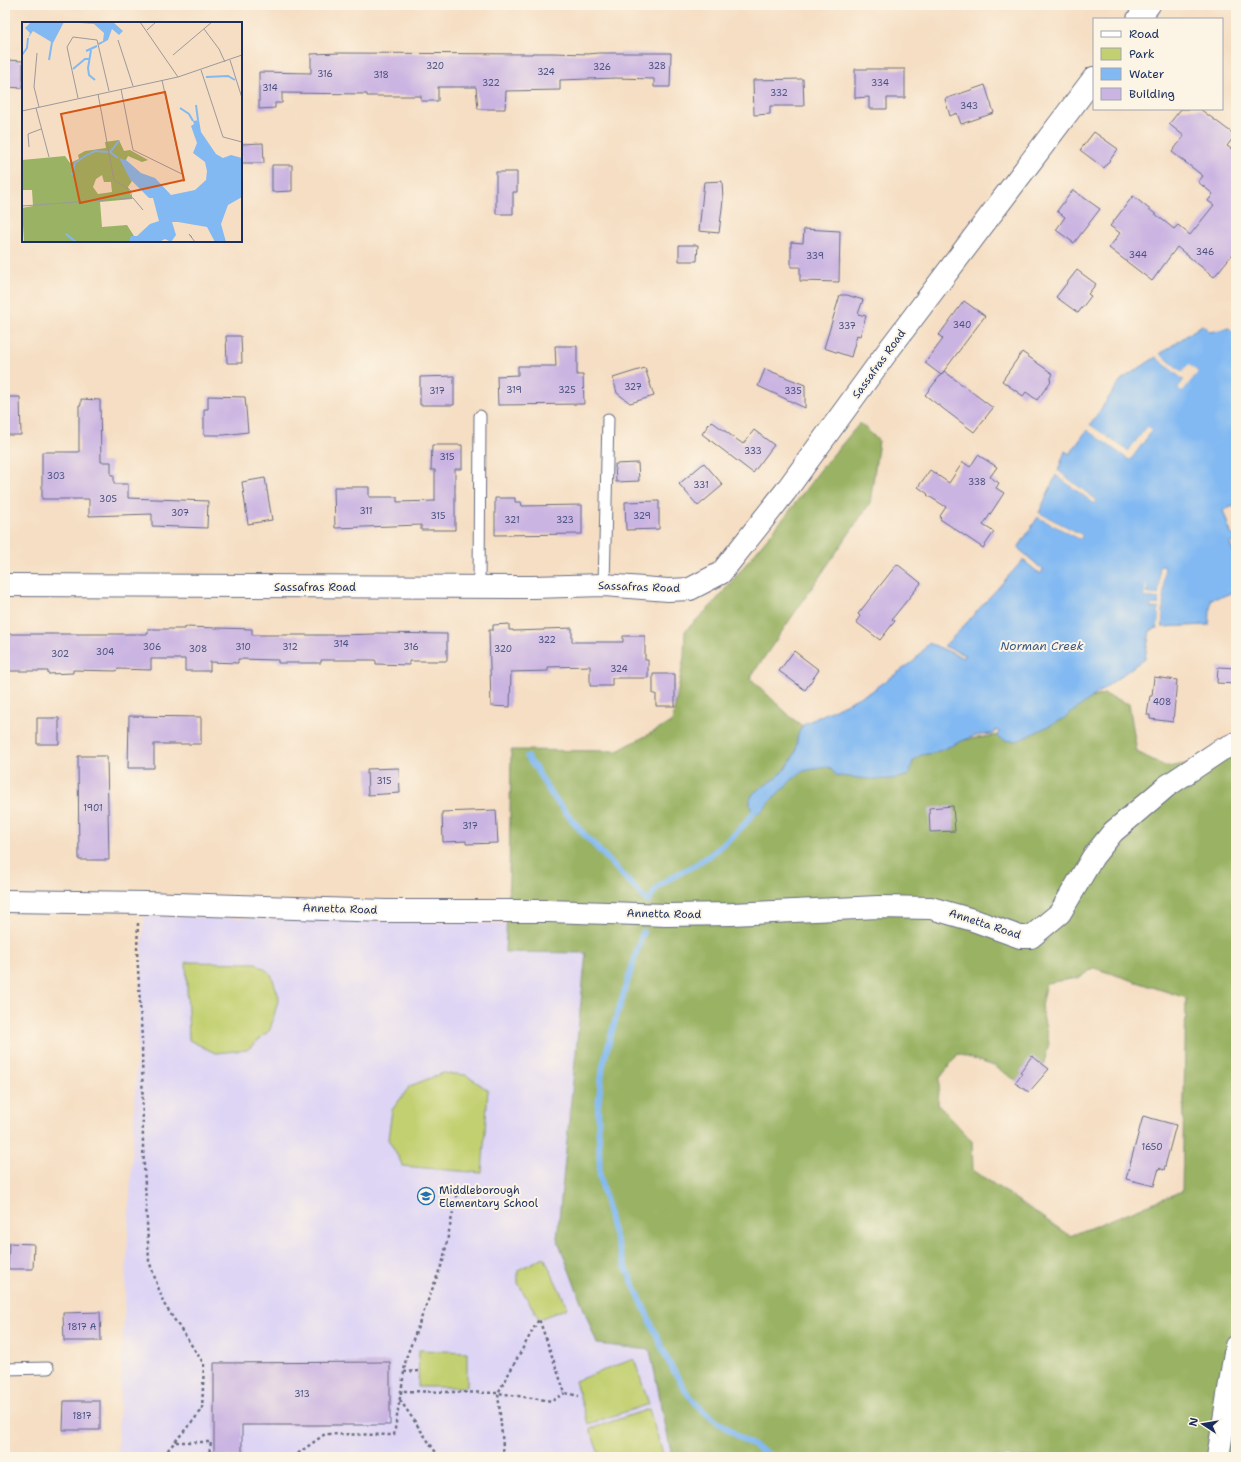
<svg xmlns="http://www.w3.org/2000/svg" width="1241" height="1462" font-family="'Shantell Sans',sans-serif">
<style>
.built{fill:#ded5f5}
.green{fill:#c3d071;stroke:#6f8068}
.forest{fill:#9ab263;stroke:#5a7060;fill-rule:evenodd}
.water{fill:#82b9f2;stroke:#4e74a8}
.pier{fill:#f5dec3}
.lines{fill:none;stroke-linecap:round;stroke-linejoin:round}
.stream{stroke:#82b9f2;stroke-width:6}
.building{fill:#cab4e2}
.lane-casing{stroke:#676c81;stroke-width:13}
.street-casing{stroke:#676c81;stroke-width:24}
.path{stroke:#676c81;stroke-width:2.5;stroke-dasharray:3 3;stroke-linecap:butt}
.lane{stroke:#fff;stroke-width:11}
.street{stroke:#fff;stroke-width:22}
.labels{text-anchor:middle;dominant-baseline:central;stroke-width:4;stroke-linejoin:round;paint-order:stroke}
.number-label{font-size:9px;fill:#47507f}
.street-label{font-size:11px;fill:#1b2f5e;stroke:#fcf5e5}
.poi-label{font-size:11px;fill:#1b2f5e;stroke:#fcf5e5;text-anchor:start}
.water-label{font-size:12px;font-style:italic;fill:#3a588a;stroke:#fcf5e5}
.inset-river{fill:none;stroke:#82b9f2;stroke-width:2}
.inset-road{fill:none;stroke:#9e989b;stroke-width:1}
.view{fill:#d45514;fill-opacity:0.15;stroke:#d45514;stroke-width:2}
.inset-edge{fill:none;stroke:#1b2f5e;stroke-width:2}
</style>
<rect width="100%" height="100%" fill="#fcf5e5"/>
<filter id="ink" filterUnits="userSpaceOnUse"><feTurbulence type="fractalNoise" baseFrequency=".025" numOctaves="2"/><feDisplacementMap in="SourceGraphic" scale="8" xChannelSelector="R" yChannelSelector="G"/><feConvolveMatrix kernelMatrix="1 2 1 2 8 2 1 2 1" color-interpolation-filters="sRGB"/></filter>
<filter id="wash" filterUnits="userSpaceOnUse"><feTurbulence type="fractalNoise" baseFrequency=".012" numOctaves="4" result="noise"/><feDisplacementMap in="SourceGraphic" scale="16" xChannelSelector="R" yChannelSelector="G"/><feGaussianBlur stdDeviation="0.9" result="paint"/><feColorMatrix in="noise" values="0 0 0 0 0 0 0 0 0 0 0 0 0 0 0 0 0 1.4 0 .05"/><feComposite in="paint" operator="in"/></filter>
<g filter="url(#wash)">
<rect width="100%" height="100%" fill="#f5dec3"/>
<path class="built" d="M144,916L631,927L711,1457H117Z"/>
<path class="green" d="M186,962L256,963L271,974L279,997L270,1030L247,1050L215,1053L189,1040Z
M443,1073L466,1075L488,1090L482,1173L403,1166L388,1139L392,1110L410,1086Z
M544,1257L568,1308L539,1319L518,1283V1270Z
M419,1350L467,1352V1387H418Z
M634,1359L649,1404L588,1424L575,1381Z
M649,1409L664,1457H600L590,1429Z"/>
<path class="forest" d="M860,423L879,441L870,503L750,678L792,718L843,757L1020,732L1062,707L1104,694L1129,704L1137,752L1167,767L1236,756V1457H672L650,1350L597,1344L557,1238L586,953L505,952L509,878L511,750L617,751L672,722L684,657L685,631L713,604L787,514L821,469ZM1094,968L1186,998L1182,1191L1070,1236L973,1170L972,1141L938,1104L940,1078L958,1054L994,1066L1017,1081L1041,1074L1049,1043L1041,1006L1046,983L1078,978Z"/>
<path class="water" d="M1202,325L1210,332L1229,328L1236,335V511L1234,506L1223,510L1232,536L1236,534V550L1233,542L1230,543L1234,554L1236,553V591L1224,596L1211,599L1209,625L1162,627L1164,566H1160L1159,595L1147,594V584L1144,597L1159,598V605H1151V608H1159L1158,627L1150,631L1145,658L1063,719L1020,740C1011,742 1005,741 997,737L999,731L995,730L993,734L980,735L974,736L934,753L921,755L913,761L909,775C888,783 861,778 839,776H837L830,768L826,767L804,771L794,778L772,799L761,812L759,813L753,812C742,792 764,788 776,778C783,772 791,762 795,753C797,748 796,741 798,735C799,731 802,727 804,724L872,691L914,661L929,643L964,658L965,655L944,646L961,629L1023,560L1040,574L1043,570L1018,548L1038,517L1080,539L1082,535L1039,513L1056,475L1094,503L1096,500L1058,471L1065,451L1070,454L1087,430L1130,460L1152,431L1148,426L1128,451L1090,425L1121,380L1156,357L1184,380L1178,388L1182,391L1198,372L1189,365L1182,372L1160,354Z"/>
<path class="pier" d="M1160,354L1182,372L1189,364L1198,372L1182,392L1178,388L1184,380L1156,357L1158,356L1186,379V381L1181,388L1182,389L1195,372L1189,367L1184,374H1181L1159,356Z
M1090,425L1128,451L1148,426L1152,430L1130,460L1087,430L1088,428L1129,457L1150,431L1148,429L1128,453L1089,426Z
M1058,471L1096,500L1094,503L1056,475L1057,474L1094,500L1057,473Z
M1039,513L1082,535L1080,539L1038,517V515L1079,536L1038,515Z
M1160,566H1164L1162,627H1158L1159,608L1151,607V605H1159V598L1144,597L1146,584H1147V594L1159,595Z"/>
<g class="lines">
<path class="stream" d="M527,757L536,769L551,794L582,832L648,902C651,897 654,892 658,887C669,877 683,872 695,865C715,853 741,831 754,812
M643,932L612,1031L603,1065L598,1106L600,1177L612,1228L623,1261L668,1361L687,1393L702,1410L739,1437L762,1451L776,1457"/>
</g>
<g id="blocks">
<path class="building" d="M340,53L532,54V53H553L588,54L599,53H671L670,87H654V79L616,78L560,80V90L506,91L505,109H478L476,87H438V101H421V96H367V94L282,93V103H275V108L259,109V72L311,73V54Z
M5,60L23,61V88L5,87Z
M855,69H905V98H887V109H869V97L855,98Z
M803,79L804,106H770V114L754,115L753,80Z
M985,85L994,113L961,124L957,113L950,116L945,99Z
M1181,109H1200L1235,135L1227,146L1236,152V250L1214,277L1177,247L1152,281L1109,248L1120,233L1110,226L1133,196L1174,229L1178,225L1190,235L1214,205L1208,201L1213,194L1198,182L1203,176L1172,152L1184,136L1169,124Z
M1094,132L1118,149L1104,168L1080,150Z
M263,143L264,163H241V144Z
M272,165H292V191L272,192Z
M496,172H517V192H513V214H496Z
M722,181L723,200L719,233L699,231L704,182Z
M1073,190L1100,209L1074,243L1056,230L1065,217L1057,211Z
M804,229L840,231L839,282L800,281V267H791V242L803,243Z
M679,245H698L697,261H679Z
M1077,270L1096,284L1088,294L1091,296L1078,313L1056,297Z
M840,295H847L863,300L858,314L866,316L860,336L857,335L851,357L824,348Z
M964,301L985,316L941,375L925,363L943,339L939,335Z
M226,336H241L242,363H227Z
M555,346H577V375H583L584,404L498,405L497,376L518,375V366H556Z
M1022,352L1053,374L1050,380L1051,381L1037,400L1026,392L1023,396L1002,381Z
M645,368L654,396L630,403L617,393L613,378Z
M765,369L805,385V408L758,386Z
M944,371L993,408L974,432L925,395Z
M454,376V405H420V377Z
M208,396L245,397L248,432L224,435H204V409H208Z
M5,397H20L21,435H5Z
M81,399L100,400L101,462H111V475H114V484H128V498L208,501L207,528L152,526V514L89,516V499H42V452H79V405H81Z
M711,421L743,444L754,430L774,445L753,473L702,434Z
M432,445H462V469H455V530H421V525L335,528L334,487H369V497H397V502L435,501V470H431Z
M978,455L997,467L990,477L999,483L996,488L1004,493L983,525L994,532L983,548L940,519L941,517L940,516L946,507L927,495L928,494L918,487L930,470L949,483L963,462L970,467Z
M638,463L639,481L616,482L615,464Z
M704,463L723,485L698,506L679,484Z
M265,478L272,520L248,524L242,482Z
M495,498H515V502H521L522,506L582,505V534L495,535Z
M659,501V529L626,530L625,502Z
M897,564L921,583L892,619L895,621L880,640L856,622L860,616L858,614Z
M509,624V630H513V631L544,630V629L572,628V642H623V636H645V660H648V678H612V686H590V666L548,667V671L511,672L510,707L491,706L489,630H493V625Z
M185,627L252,629V635H337L375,634V633L447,634V661H409V665L376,664V661L375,660H321V663H278V660L238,659V663L210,662V671H185V659H151V670L118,669L116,671L73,670V673L48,674V671H5V634H148V629H185Z
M794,651L819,670L805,690L779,671Z
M1218,667L1236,668V684L1217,683Z
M653,674H675V706H656V694H653Z
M1154,677L1177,680L1173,722L1150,719V715H1147L1150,696H1152Z
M129,716L201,717V744H154V768H128Z
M37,718H59V744H37Z
M78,756H107L109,860H79Z
M399,768L400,793L368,795L367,769Z
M953,806L955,831L930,832L929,808Z
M496,810L498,843L466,844V841L443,842L442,812Z
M1032,1056L1049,1069L1029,1092L1015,1083L1022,1073L1020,1072Z
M1143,1116L1176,1125L1164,1170L1159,1168L1154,1186L1126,1179Z
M9,1243L34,1244L33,1269H8Z
M100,1312L101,1341H64L63,1313Z
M390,1362V1425H242V1457H214V1363Z
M64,1401H100V1430H63Z"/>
</g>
</g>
<g filter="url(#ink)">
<use href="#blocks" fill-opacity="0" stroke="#676c81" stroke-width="1"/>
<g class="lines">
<g class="lane-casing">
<path id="lane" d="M604,585L608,419
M479,587L480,416
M5,1369L48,1368"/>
</g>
<g class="street-casing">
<path id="street" d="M1138,19L1149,5
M5,585L533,587L604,585L668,590L690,589L721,573L785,492L890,348L1094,78
M5,901L146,903L386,911H548L667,915L732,914L878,907L931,908L973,920L1020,937H1031L1060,913L1093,857L1113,832L1167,786L1221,750L1236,743
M1218,1457L1236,1346"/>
</g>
<path class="path" d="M138,923L137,951L142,1039L143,1147L149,1261L164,1304L204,1364L202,1410L162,1457
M404,1372L419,1371
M401,1393L406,1358L443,1261L458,1187
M400,1400L439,1457
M176,1442H211L209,1454
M293,1457L325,1434L394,1435L401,1391L498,1393L539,1319L565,1393L579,1396
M504,1457L498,1393L552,1401L565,1393"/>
<use href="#lane" class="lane"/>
<use href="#street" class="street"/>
</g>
</g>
<defs>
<g id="school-ring" transform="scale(0.9)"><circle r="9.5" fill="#fcf5e5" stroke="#1f6fb2" stroke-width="1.5"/><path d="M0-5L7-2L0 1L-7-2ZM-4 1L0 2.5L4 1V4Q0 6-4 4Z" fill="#1f6fb2"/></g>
</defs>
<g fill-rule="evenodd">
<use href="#school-ring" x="426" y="1196"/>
</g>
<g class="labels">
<g class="number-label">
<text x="435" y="66">320</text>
<text x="657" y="66">328</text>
<text x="602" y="67">326</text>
<text x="546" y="72">324</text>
<text x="325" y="74">316</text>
<text x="381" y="75">318</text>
<text x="491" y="83">322</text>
<text x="880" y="83">334</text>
<text x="270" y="88">314</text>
<text x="779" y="93">332</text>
<text x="969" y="106">343</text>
<text x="1205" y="252">346</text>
<text x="1138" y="255">344</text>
<text x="815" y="256">339</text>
<text x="962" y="325">340</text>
<text x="847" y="326">337</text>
<text x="633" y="387">327</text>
<text x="514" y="390">319</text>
<text x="567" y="390">325</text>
<text x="437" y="391">317</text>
<text x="793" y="391">335</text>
<text x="753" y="451">333</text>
<text x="447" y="457">315</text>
<text x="56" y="476">303</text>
<text x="977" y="482">338</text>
<text x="701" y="485">331</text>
<text x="108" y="499">305</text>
<text x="366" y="511">311</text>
<text x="180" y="513">307</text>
<text x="438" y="516">315</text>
<text x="642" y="516">329</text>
<text x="512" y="520">321</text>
<text x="565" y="520">323</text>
<text x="547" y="640">322</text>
<text x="341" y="644">314</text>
<text x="152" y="647">306</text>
<text x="243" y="647">310</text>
<text x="290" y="647">312</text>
<text x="411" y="647">316</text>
<text x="198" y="649">308</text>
<text x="503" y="649">320</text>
<text x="105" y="652">304</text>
<text x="60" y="654">302</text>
<text x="619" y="669">324</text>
<text x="1162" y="702">408</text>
<text x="384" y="781">315</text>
<text x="93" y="808">1901</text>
<text x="470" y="826">317</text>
<text x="1152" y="1147">1650</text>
<text x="82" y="1327">1817 A</text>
<text x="302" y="1394">313</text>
<text x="82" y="1416">1817</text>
</g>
<g class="street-label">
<text transform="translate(879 364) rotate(-54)">Sassafras Road</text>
<text x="315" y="587">Sassafras Road</text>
<text transform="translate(639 587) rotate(2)">Sassafras Road</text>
<text transform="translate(340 909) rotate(2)">Annetta Road</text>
<text transform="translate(664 914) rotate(1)">Annetta Road</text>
<text transform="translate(985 924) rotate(18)">Annetta Road</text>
</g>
<g class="poi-label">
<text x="439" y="1190">Middleborough<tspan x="439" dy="13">Elementary School</tspan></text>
</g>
<g class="water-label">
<text x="1042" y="646">Norman Creek</text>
</g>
</g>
<g transform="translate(22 22)">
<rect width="220" height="220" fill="#f5dec3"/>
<path d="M97,118L102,129L108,128L126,138L120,140L106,134L102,142L110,159L106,165L110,177L78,180L80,205L105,203L112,214L108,220H2L0,186L11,184L10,168H0V138L43,134L48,141L57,137L56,133L63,129L84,126L83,120ZM80,153L82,160H89L90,170L76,172L71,165L74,157Z" fill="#9ab263" fill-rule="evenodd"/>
<path d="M9,0H42L31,21L11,9L6,16L8,11L3,6ZM91,0L101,9L97,13L90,7L86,18L77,23L76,21L81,19L82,11L72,2L58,1ZM177,98L179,110L194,132L201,136L209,133L220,136V175L206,183L199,202L204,220H193L185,205L156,200H150L154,213L149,220L143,217L137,220H107L109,214H115L128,202L137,199L131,176H127L108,157L97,136L104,138L119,151L133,156L149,173L173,168L184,158L185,149L183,140L171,131L175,121L169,104L172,102L171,99Z" fill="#82b9f2"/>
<path class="inset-river" d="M69,28L66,46L67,53L73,58M64,29L75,24M0,33L5,26L6,16M27,38L30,20M51,47L63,37H67M184,55L206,54L213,58M174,83L176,98M158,86L167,92L171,99M96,136L88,130L97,119M50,153L53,141L63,134L73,129L86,130M44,212L54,220"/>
<path class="inset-road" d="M118,0L156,55M182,7L197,27L203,40M125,8L134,0M96,18L111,64M15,31L12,65L17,85M151,33L190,0M208,38L220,76M179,48L201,115L220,120M140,58L162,160M99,67L111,128L160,152M76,72L92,158L108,168L110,176M56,76L45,25L51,15L75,18L87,69M14,86L27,135M0,89L156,55L220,33M7,125L6,112L19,107M0,184L111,176L121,188M170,215L167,212L173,220"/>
<path class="view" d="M143,70L162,158L58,181L39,92Z"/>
<rect width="220" height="220" class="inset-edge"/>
</g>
<rect width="1241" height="1462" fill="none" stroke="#fcf5e5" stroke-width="20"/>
<rect x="1093" y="18" width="130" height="92" fill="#fcf5e5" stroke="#a2a6af"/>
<rect x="1101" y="31" width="20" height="6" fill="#ffffff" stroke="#a2a6af"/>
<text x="1129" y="38" font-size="12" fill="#1b2f5e">Road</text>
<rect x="1101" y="48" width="20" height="12" fill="#c3d071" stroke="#a2a6af"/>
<text x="1129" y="58" font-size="12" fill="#1b2f5e">Park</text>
<rect x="1101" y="68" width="20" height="12" fill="#82b9f2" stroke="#a2a6af"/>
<text x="1129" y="78" font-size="12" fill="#1b2f5e">Water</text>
<rect x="1101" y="88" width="20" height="12" fill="#cab4e2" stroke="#a2a6af"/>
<text x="1129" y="98" font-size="12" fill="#1b2f5e">Building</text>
<g transform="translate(1203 1424) rotate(282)" stroke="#fcf5e5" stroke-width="3" paint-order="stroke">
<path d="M0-3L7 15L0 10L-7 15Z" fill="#1b2f5e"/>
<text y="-6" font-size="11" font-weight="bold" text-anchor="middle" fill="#1b2f5e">N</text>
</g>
</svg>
